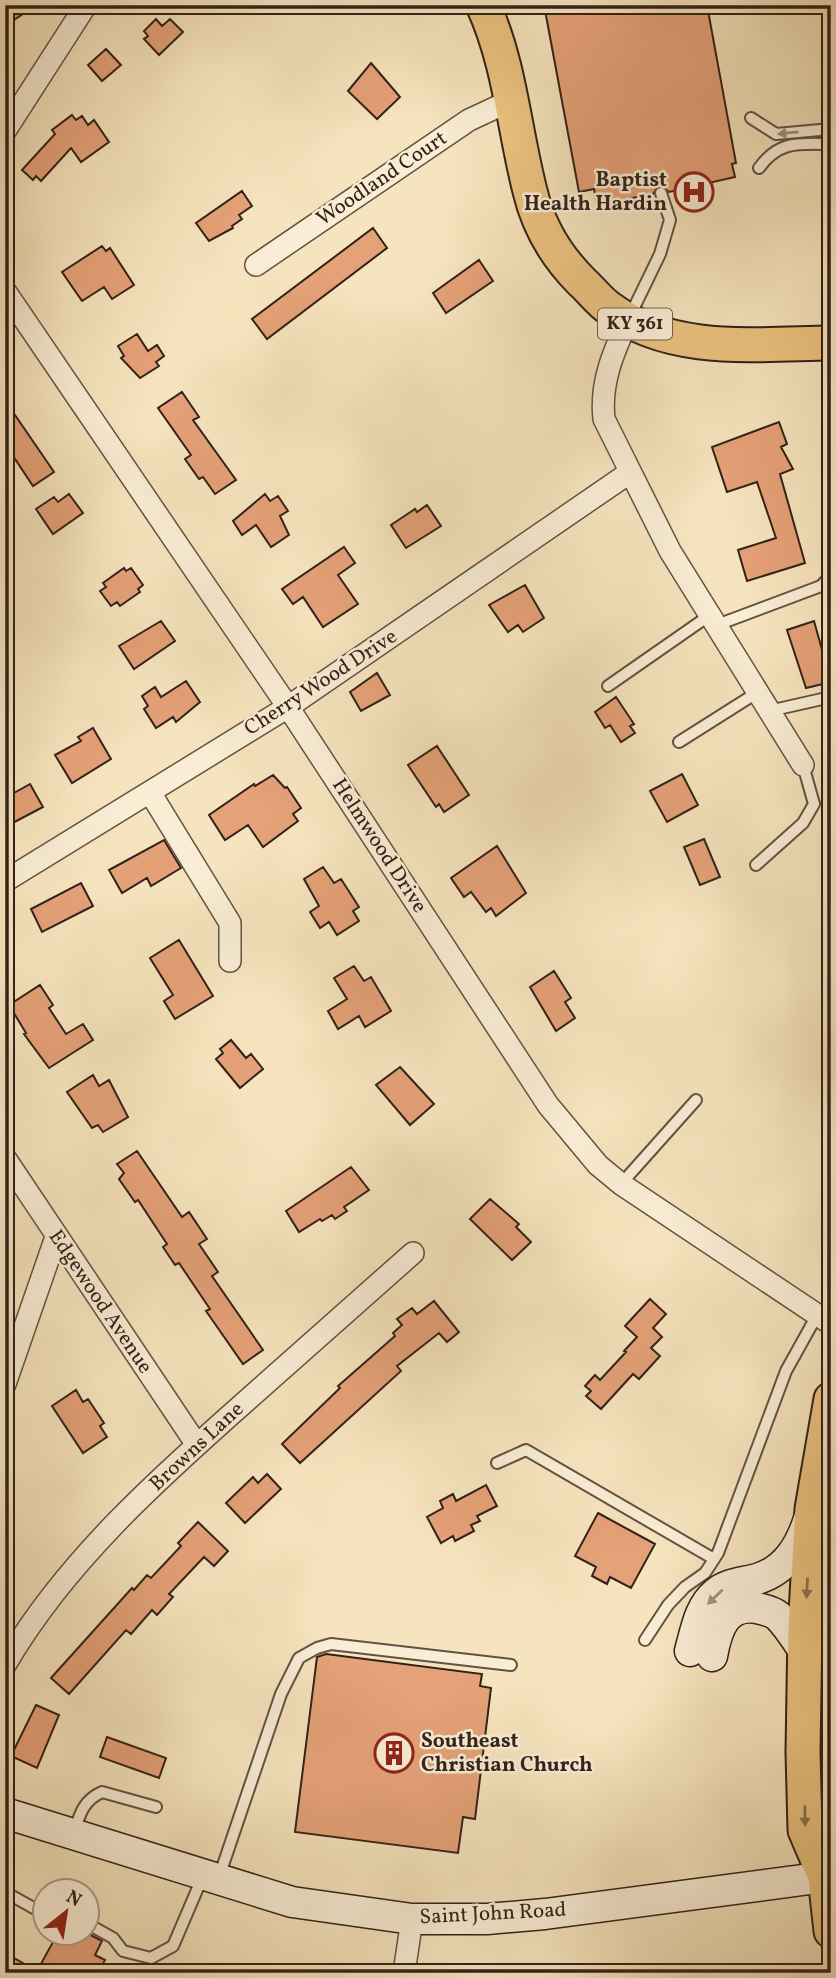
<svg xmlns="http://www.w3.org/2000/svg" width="836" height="1978" font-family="Vollkorn,serif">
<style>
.building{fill:#e5a178;stroke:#322119;stroke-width:2}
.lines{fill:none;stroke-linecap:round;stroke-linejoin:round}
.lane-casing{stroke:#635242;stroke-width:14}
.street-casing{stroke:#635242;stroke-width:24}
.secondary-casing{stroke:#322119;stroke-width:33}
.primary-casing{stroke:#322119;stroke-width:37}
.lane{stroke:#f9edd5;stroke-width:10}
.street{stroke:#f9edd5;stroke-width:21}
.secondary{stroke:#f9edd5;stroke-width:30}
.primary{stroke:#ebc27f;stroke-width:33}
.oneway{fill:#9f9180}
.oneway2{fill:#8e724c}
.labels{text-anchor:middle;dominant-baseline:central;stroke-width:5;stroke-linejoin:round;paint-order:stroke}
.shield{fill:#f9edd5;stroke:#6e5e51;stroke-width:2}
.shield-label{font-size:19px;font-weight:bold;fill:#322119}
.street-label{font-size:21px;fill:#322119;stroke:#f9edd5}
.poi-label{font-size:21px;font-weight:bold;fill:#322119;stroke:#f9edd5;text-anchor:end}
</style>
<rect width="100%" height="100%" fill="#f6e4be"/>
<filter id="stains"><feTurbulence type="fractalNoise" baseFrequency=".00286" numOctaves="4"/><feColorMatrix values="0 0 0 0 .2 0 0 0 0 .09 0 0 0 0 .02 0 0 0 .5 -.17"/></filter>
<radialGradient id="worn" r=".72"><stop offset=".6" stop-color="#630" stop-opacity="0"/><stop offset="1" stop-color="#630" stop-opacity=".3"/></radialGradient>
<path class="building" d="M5,5H36L5,26Z
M544,5H707L736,163L732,164L735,177L669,192L659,185L653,194L597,205L594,189L579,192Z
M156,19L162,26L170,19L183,32L159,55L144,39L148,36L144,31Z
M106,49L121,65L102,81L88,65Z
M371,63L400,97L377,119L348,91Z
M72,115L76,120L82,116L88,125L94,120L109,142L81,162L71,148L41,181L36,176L33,180L22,170L55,134L52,130Z
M242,191L252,206L239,215L242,219L232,226L233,228L209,241L196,223Z
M373,228L387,248L267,339L252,319Z
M102,246L106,251L110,248L134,285L112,299L104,287L82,301L62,272Z
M479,260L493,281L446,313L433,293Z
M137,334L148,351L157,345L164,356L156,362L159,366L140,378L121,358L124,356L118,346Z
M182,392L199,417L193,420L236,480L215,494L203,477L199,479L185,459L191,455L158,408Z
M15,415L54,472L33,486L11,453L5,457V422Z
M779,422L787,444L781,447L793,469L780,474L805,563L747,581L738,550L776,538L757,482L727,492L712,447Z
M69,494L83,513L53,534L36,509L54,497L58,502Z
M265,494L270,501L278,496L288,511L280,516L289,535L271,547L256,525L242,535L233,521Z
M427,505L441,526L406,548L391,525L415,509L417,512Z
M344,547L355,563L338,575L358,604L323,627L303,597L293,604L282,589Z
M124,568L126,571L131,568L143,585L138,589L140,592L120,606L117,602L111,606L100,591L106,587L103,583Z
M525,585L544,618L523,632L518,625L508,632L489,605Z
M161,621L175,641L134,669L119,646Z
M814,621L831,682L806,688L787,630Z
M377,673L390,695L361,711L350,692Z
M186,681L200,702L176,722L173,717L156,728L144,709L148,706L142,696L155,687L161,697Z
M616,697L634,724L630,726L635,733L621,742L610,725L605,728L595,712Z
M93,728L111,759L72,783L55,755L81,741L78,737Z
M437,746L469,795L444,812L439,804L436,807L408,765Z
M682,774L698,805L667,822L650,791Z
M273,775L285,788L287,787L301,808L293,814L298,821L263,847L248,825L225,840L209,815L254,784L255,786Z
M30,784L43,807L5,827V798Z
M704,839L720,877L700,885L684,847Z
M164,840L181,868L151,886L147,878L122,893L109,870Z
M497,846L526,893L496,916L491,908L486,912L471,892L464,897L451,878Z
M323,867L334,883L341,879L359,907L353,911L359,921L337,935L329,922L320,928L310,912L319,906L304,879Z
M81,883L93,906L42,932L31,909Z
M179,940L213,996L175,1019L164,1001L173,995L150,958Z
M354,966L364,981L371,977L391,1011L365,1027L359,1016L338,1029L328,1011L347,999L334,978Z
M554,971L571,998L565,1002L575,1018L556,1031L530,987Z
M40,985L53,1005L49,1008L66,1034L83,1024L93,1040L49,1068L24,1034L26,1033L9,1005Z
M231,1040L246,1058L251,1054L263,1069L240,1088L216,1059L223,1053L220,1049Z
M400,1067L434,1104L410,1125L376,1085Z
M93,1075L99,1086L109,1080L128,1117L103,1132L98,1125L92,1128L67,1092Z
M137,1151L182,1217L189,1212L207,1239L199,1244L218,1272L212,1276L263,1350L243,1364L206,1311L210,1309L179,1263L175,1265L163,1247L167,1244L138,1200L135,1202L119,1179L124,1173L117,1164Z
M351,1167L369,1190L344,1207L347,1211L335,1219L332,1215L322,1221L320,1219L299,1232L286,1211Z
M490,1199L519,1224L516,1227L531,1242L512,1260L470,1219Z
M650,1299L666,1314L653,1328L662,1337L651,1348L660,1356L639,1379L633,1374L601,1409L586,1396L591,1391L585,1386L595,1375L600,1380L626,1352L624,1351L637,1337L625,1326Z
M434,1301L459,1332L447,1342L439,1333L397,1366L401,1371L300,1463L282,1444L340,1388L338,1386L395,1336L393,1333L402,1325L397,1319L412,1308L417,1314Z
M76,1390L83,1402L88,1399L104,1423L100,1426L107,1437L83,1453L52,1406Z
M267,1474L281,1489L245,1523L226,1503L253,1477L258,1483Z
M486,1485L497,1506L477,1516L480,1521L471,1525L474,1531L455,1541L453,1536L441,1543L427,1517L443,1508L440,1501L453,1494L456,1501Z
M598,1513L655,1544L631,1588L610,1577L607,1584L592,1576L596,1567L575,1556Z
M198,1522L228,1551L214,1566L204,1557L169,1594L173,1597L157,1615L152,1610L131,1634L126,1630L69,1694L51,1678L132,1588L134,1590L147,1575L151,1578L181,1546L178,1543Z
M326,1654L482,1674L480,1686L491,1688L475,1819L463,1817L458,1853L295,1832L317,1657Z
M36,1705L59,1715L37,1768L11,1756Z
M107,1737L166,1758L159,1778L100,1757Z
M58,1933L68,1938L71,1933H87L102,1941L95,1955L105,1960L98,1973H5V1953L37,1971Z"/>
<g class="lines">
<g class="lane-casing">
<path id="lane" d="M751,118L776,134L831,129
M759,168C779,140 799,144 831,144
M629,318L660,254L670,220L661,193
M828,480L831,502
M717,625L821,586L831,575
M608,686L710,615
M769,711L831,697
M679,742L758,692
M756,865L803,823L814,804L803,765
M621,1184L696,1100
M497,1463L526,1450L714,1559
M645,1640L668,1605L685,1587L705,1573L718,1553L786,1371L816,1317
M74,1832C80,1813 84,1800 102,1792L156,1807
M219,1877L281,1694L299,1658L317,1648L331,1644L511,1665
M5,1892L46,1915
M88,1924L113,1938L123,1951L151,1958L173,1946L203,1876"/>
</g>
<g class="street-casing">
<path id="street" d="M5,131L86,5
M256,265L469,120L512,100
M5,291L288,707L548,1105L598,1165L621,1184L831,1324
M628,320C613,353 600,383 604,419L670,551L803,765
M151,794L230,923V961
M5,881L288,707L629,473
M5,1158L197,1445
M5,1384L56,1237
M5,1665C64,1563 158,1479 245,1402C301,1352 357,1302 413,1253
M404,1973L412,1919"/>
</g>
<g class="secondary-casing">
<path id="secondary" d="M690,1651C696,1630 699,1607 716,1593C728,1583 743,1583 757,1579C787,1570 801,1545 810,1516
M712,1656C717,1629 725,1603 757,1608C765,1610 772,1611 778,1616C788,1626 796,1639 804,1651
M5,1813L292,1902L412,1919H487L545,1914L825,1877"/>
</g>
<g class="primary-casing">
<path id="primary" d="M483,5C510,64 514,129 530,191C538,225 557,257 582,282C591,290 599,301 609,308C671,355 758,344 831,343
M831,1399L812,1509L805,1630L803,1752L805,1830L825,1877L831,1931"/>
</g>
<use href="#lane" class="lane"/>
<use href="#street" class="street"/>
<use href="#secondary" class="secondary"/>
<use href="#primary" class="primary"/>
</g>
<defs><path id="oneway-solid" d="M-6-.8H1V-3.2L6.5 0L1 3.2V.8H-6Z" transform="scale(1.75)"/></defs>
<g class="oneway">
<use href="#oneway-solid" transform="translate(788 133) rotate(174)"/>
<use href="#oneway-solid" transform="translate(715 1597) rotate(136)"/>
</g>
<g class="oneway2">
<use href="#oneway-solid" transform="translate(807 1588) rotate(93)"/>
<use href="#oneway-solid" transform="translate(805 1816) rotate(89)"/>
</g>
<defs>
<g id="hospital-ring" transform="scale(2.0125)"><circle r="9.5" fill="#f9edd5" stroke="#8f2418" stroke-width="1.5"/><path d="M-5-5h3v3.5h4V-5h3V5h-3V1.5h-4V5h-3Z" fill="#8f2418"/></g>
<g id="building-ring" transform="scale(2.0125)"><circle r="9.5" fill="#f9edd5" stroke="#8f2418" stroke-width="1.5"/><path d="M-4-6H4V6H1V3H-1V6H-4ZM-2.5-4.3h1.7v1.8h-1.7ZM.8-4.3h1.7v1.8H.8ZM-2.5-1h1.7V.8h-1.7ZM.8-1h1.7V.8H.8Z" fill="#8f2418"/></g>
</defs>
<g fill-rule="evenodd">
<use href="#hospital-ring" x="694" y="192"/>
<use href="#building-ring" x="394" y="1753"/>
</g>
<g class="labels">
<rect class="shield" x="598" y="308.5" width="74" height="31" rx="5"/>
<g class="shield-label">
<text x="635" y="324">KY 361</text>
</g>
<g class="street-label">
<text transform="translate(382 179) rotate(-34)">Woodland Court</text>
<text transform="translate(321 683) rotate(-33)">Cherry Wood Drive</text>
<text transform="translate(379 846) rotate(57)">Helmwood Drive</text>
<text transform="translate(100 1302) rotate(56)">Edgewood Avenue</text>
<text transform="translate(197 1447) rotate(-43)">Browns Lane</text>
<text transform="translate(493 1914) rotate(-3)">Saint John Road</text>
</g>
<g class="poi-label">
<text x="667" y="180">Baptist<tspan x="667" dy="24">Health Hardin</tspan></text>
<text x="421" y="1741" text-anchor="start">Southeast<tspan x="421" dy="24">Christian Church</tspan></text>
</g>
</g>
<rect width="836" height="1978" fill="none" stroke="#f6e4be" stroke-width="28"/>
<rect x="7" y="7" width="822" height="1964" fill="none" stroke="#322119" stroke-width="3.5"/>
<rect x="14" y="14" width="808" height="1950" fill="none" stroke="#322119" stroke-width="2"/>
<g transform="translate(66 1912) rotate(30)"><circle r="33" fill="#f9edd5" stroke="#a99b8a" stroke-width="2"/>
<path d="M0-5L12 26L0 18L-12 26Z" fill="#8f2418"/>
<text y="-10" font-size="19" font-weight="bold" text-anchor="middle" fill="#322119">N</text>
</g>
<rect width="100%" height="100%" filter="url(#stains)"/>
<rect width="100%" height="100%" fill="url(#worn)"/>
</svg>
